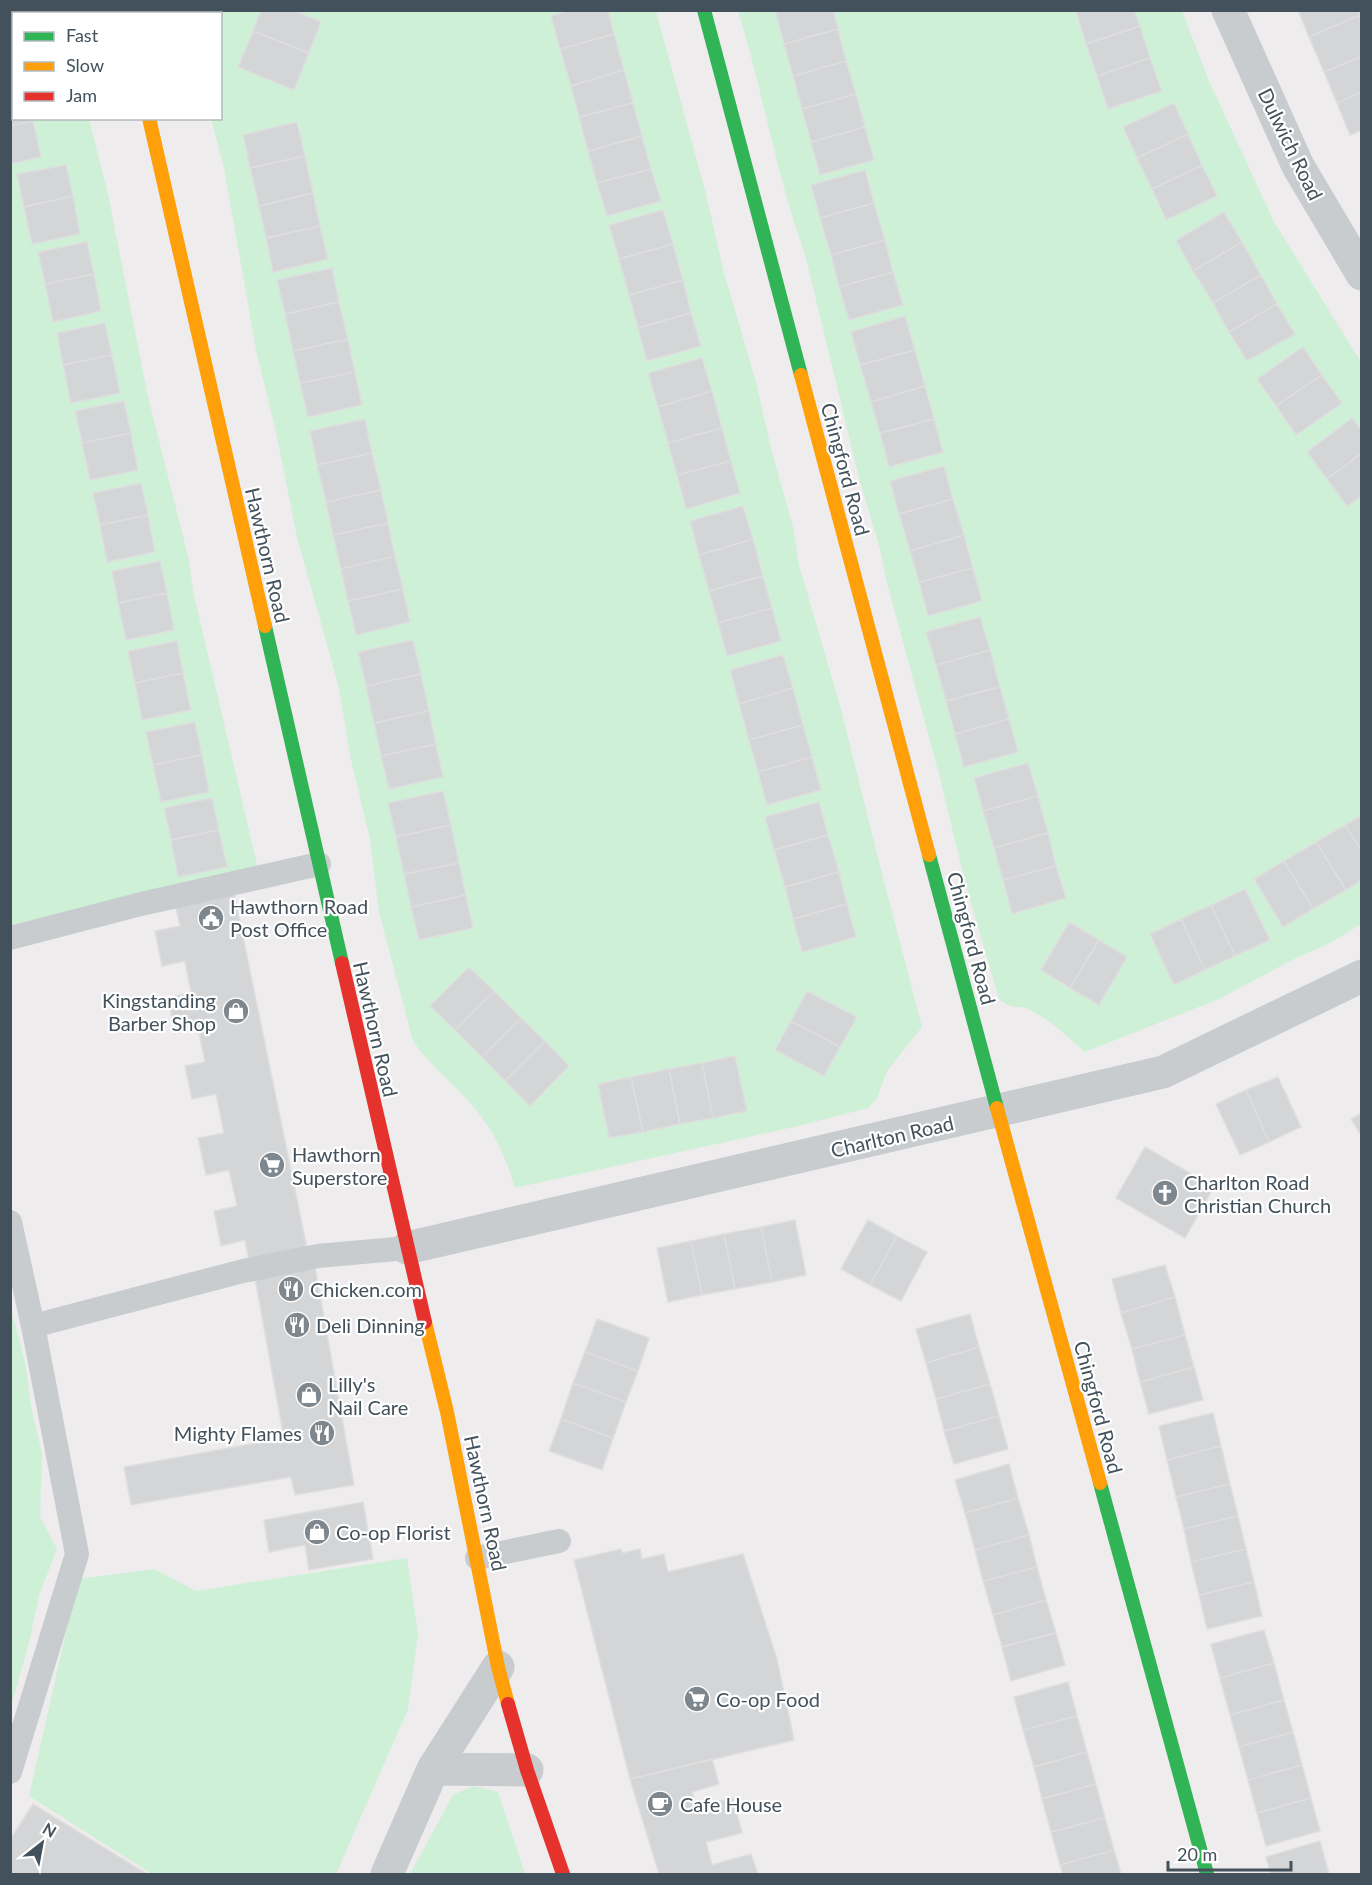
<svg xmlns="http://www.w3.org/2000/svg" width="1372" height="1885" font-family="Lato,sans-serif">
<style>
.green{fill:#cef0d7}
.building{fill:#d4d5d7;stroke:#dfdedf;stroke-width:1.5}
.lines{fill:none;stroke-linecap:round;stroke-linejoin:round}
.lane{stroke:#c8ccce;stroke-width:24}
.street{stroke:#c8ccce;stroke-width:33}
.fast{stroke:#30b455;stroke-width:14}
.slow{stroke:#ff9f0a;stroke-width:14}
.jam{stroke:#e5322d;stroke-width:14}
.labels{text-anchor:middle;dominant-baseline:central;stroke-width:4.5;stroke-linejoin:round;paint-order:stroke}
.street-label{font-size:20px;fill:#42515b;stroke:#fff}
.poi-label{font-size:20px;fill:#42515b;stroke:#fff;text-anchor:start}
</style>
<rect width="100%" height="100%" fill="#eeecec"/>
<path class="green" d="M222,11H656L706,194L724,273L756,382L772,452L793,527L799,565L841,709L879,862L922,1027L887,1071L877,1098L868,1108L794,1127L515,1188C501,1142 488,1120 454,1086C439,1071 425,1058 413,1041L379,912L370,839L351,760L339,688L297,537L276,432L257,355L224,168L211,119L220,118Z
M738,11H1182L1209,81L1274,222L1361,362V924L1332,942L1290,961L1219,999L1085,1052C1068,1038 1051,1020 1030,1010C1018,1004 1012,1011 999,999L966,886L939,774L887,583L880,549L859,478L805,254C776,175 763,91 738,11Z
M10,92H13L14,118L89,119L108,194L148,397L188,556L194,595L259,873L10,927Z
M11,1308L25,1363L31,1405L42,1454L40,1517L57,1549L39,1595L29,1643L11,1706Z
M407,1558L418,1634L408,1709L336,1874H152L29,1796L78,1579L154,1569L196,1591Z
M473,1786L498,1792L525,1874H410L453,1795Z"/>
<path class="building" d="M261,10H293L321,22L309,53L253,31Z
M569,10H608L614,34L560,49L551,16Z
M775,10H833L838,29L784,44Z
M1134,10L1140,26L1086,44L1076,11Z
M1298,10H1359L1360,15L1309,37Z
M1360,15L1362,56L1324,72L1309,37Z
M1140,26L1150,58L1097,76L1086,44Z
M838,29L846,61L793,76L784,44Z
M253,31L309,53L294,90L238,67Z
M614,34L624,70L571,86L560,49Z
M1362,56V92L1337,103L1324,72Z
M1150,58L1162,91L1108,109L1097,76Z
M846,61L856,94L802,109L793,76Z
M624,70L633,103L579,117L571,86Z
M14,92V118H32L33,121L10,126V93Z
M1362,92V130L1350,135L1337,103Z
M856,94L865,127L811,142L802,109Z
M633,103L642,136L588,151L579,117Z
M1174,103L1188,134L1137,158L1123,127Z
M33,121L41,157L10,164V126Z
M297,122L305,156L250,168L243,135Z
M865,127L874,160L820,175L811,142Z
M1188,134L1202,165L1152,189L1137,158Z
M642,136L651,169L597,183L588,151Z
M305,156L313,193L259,206L250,168Z
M66,165L73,196L24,207L17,174Z
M1202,165L1217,196L1166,220L1152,189Z
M651,169L661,201L607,216L597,183Z
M865,170L874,203L820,218L811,185Z
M313,193L320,226L266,238L259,206Z
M73,196L80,234L32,244L24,207Z
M874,203L885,240L831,255L820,218Z
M663,210L673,244L619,259L609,225Z
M1224,212L1242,242L1193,271L1176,240Z
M320,226L328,259L273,272L266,238Z
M885,240L893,272L839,287L831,255Z
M87,242L94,274L45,284L38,252Z
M1242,242L1261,275L1213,303L1193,271Z
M673,244L683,280L629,295L619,259Z
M332,268L339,302L285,314L277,280Z
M893,272L903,305L849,320L839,287Z
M94,274L101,311L53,322L45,284Z
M1261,275L1277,304L1229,332L1213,303Z
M683,280L691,313L638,328L629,295Z
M339,302L348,339L293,351L285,314Z
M1277,304L1295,334L1247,361L1229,332Z
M691,313L701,346L647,361L638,328Z
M905,316L915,350L860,365L851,332Z
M105,323L112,355L63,365L57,333Z
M348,339L355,372L300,383L293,351Z
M1303,347L1322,375L1276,406L1257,379Z
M915,350L925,386L871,402L860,365Z
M112,355L120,393L71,403L63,365Z
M702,358L712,391L658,407L648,373Z
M355,372L362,405L308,417L300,383Z
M1322,375L1342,403L1296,435L1276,406Z
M925,386L934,419L880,433L871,402Z
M712,391L722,428L668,443L658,407Z
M124,401L131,433L82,443L75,411Z
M1352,418L1362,431V453L1327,479L1307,452Z
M365,419L372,453L317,465L310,431Z
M934,419L943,452L889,467L880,433Z
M722,428L731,461L677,475L668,443Z
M131,433L138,470L90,480L82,443Z
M372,453L381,490L326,502L317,465Z
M1362,453V496L1347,506L1327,479Z
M731,461L740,493L686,509L677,475Z
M944,466L953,499L899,514L890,481Z
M141,483L148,515L100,525L93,493Z
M381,490L388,523L333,535L326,502Z
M953,499L964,535L910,551L899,514Z
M743,506L753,539L699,555L690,521Z
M148,515L155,552L107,562L100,525Z
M388,523L395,556L341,569L333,535Z
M964,535L973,568L919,582L910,551Z
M753,539L763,576L709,591L699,555Z
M395,556L403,589L348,601L341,569Z
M160,561L167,593L118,603L112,571Z
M973,568L982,601L928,616L919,582Z
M763,576L772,608L718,623L709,591Z
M403,589L410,622L356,635L348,601Z
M167,593L174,630L126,640L118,603Z
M772,608L781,641L727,656L718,623Z
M980,617L990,650L936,665L926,632Z
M413,640L421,674L366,686L358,652Z
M177,641L183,673L135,683L128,651Z
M990,650L1000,687L946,701L936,665Z
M783,655L793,688L739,704L730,670Z
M183,673L191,710L142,720L135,683Z
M421,674L429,711L374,723L366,686Z
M1000,687L1009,719L955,734L946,701Z
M793,688L803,725L749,740L739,704Z
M429,711L436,744L381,756L374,723Z
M1009,719L1018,752L964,767L955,734Z
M195,722L202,755L153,765L146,732Z
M803,725L812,757L758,772L749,740Z
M436,744L443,777L389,789L381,756Z
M202,755L209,792L161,802L153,765Z
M812,757L821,790L767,805L758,772Z
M1028,763L1038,796L983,811L974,778Z
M443,791L451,825L396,837L388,803Z
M1038,796L1048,833L994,848L983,811Z
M212,798L219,830L171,840L164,808Z
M819,802L828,835L774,850L765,817Z
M1362,815V852L1345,825Z
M451,825L459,863L404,874L396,837Z
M1345,825L1362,852V880L1346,890L1316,842Z
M219,830L227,867L178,877L171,840Z
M1048,833L1056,866L1003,880L994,848Z
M828,835L839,872L785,887L774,850Z
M1316,842L1346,890L1313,909L1284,861Z
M1284,861L1313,909L1283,927L1254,879Z
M459,863L466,895L411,907L404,874Z
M1056,866L1066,898L1012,914L1003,880Z
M839,872L847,904L793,919L785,887Z
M233,888L307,1248L249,1260L245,1240L221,1246L214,1211L237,1206L229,1170L206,1175L198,1138L224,1133L216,1094L192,1099L185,1066L205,1062L198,1028L175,1033L168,998L191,993L185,961L162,966L155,931L180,926L174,900Z
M1245,889L1270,940L1235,956L1211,905Z
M466,895L473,928L419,940L411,907Z
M847,904L856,937L802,952L793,919Z
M1211,905L1235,956L1205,970L1181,919Z
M1181,919L1205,970L1174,985L1150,934Z
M1069,922L1099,940L1070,988L1041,970Z
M1099,940L1127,957L1099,1005L1070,988Z
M469,967L494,991L455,1030L430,1006Z
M494,991L521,1018L482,1057L455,1030Z
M807,991L857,1017L840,1047L791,1021Z
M521,1018L545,1041L505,1081L482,1057Z
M791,1021L840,1047L824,1076L775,1050Z
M545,1041L569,1066L530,1106L505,1081Z
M735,1056L747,1111L713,1118L702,1063Z
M702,1063L713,1118L680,1124L669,1069Z
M669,1069L680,1124L643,1132L631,1077Z
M631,1077L643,1132L609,1138L598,1084Z
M1278,1077L1301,1127L1269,1142L1246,1090Z
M1246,1090L1269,1142L1240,1155L1216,1104Z
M1362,1113V1137L1351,1119Z
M1145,1147L1214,1187L1185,1238L1116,1198Z
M795,1220L806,1275L772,1282L761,1227Z
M868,1220L897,1236L870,1285L841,1269Z
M761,1227L772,1282L735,1289L724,1234Z
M724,1234L735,1289L702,1295L691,1241Z
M897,1236L927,1252L901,1301L870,1285Z
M691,1241L702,1295L668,1302L657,1248Z
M1165,1265L1175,1297L1121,1313L1112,1279Z
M315,1267L354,1485L295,1495L291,1477L131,1505L124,1467L284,1438L255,1278Z
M1175,1297L1185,1335L1132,1349L1121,1313Z
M970,1314L979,1347L926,1363L916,1329Z
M597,1319L649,1338L638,1371L585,1352Z
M1185,1335L1194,1367L1140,1382L1132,1349Z
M979,1347L990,1384L936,1399L926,1363Z
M585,1352L638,1371L626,1402L573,1383Z
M1194,1367L1203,1400L1149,1414L1140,1382Z
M573,1383L626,1402L613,1438L561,1419Z
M990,1384L999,1416L944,1431L936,1399Z
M1213,1413L1221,1446L1167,1460L1159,1426Z
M999,1416L1008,1449L954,1464L944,1431Z
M561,1419L613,1438L602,1470L549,1451Z
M1221,1446L1230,1484L1176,1497L1167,1460Z
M1009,1464L1018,1498L965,1513L955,1480Z
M1230,1484L1238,1516L1184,1529L1176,1497Z
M1018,1498L1029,1535L975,1550L965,1513Z
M363,1502L373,1559L309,1570L305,1545L269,1552L264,1520Z
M1238,1516L1246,1549L1191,1562L1184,1529Z
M1029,1535L1037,1567L983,1581L975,1550Z
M621,1549L623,1553L640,1549L642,1559L664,1554L668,1572L743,1554L777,1659L794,1740L630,1779L574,1560Z
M1246,1549L1254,1582L1199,1595L1191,1562Z
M1037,1567L1046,1600L993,1615L983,1581Z
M1254,1582L1262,1616L1207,1629L1199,1595Z
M1046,1600L1056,1633L1002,1647L993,1615Z
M1264,1630L1274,1663L1220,1678L1211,1644Z
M1056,1633L1065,1665L1011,1681L1002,1647Z
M1274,1663L1284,1700L1230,1715L1220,1678Z
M1068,1682L1077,1716L1023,1730L1014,1697Z
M1284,1700L1293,1732L1239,1747L1230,1715Z
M1077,1716L1087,1752L1034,1767L1023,1730Z
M1293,1732L1302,1765L1248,1780L1239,1747Z
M1087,1752L1096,1784L1042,1799L1034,1767Z
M712,1759L719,1784L692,1792L697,1807L733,1798L742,1833L706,1842L712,1865L751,1854L758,1874H659L630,1779Z
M1302,1765L1311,1798L1257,1813L1248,1780Z
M1096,1784L1105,1818L1051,1832L1042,1799Z
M1311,1798L1320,1831L1266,1846L1257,1813Z
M33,1804L147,1874H10V1840Z
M1105,1818L1114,1850L1060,1865L1051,1832Z
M1320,1841L1329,1874H1271L1266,1857Z
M1114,1850L1121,1874H1063L1060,1865Z"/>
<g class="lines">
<path class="lane" d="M10,938L141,904L319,864
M10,1222L33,1326L77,1554L10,1772
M33,1326L243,1271L318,1256L407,1248
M477,1558L559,1541"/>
<path class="street" d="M1228,10L1298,166L1362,274
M407,1248L1163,1072L1362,976
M433,1769L527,1770
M387,1874L433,1769L498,1667"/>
<path class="fast" d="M704,10L801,375
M265,626L342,963
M929,855L997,1108
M1100,1483L1207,1874"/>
<path class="slow" d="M149,118L265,626
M801,375L929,855
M997,1108L1100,1483
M425,1322L447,1412L498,1667L508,1704"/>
<path class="jam" d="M124,10L125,14
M342,963L425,1322
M508,1704L527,1770L563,1874"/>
</g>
<defs>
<g id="civic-disc" transform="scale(1.35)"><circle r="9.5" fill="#7e878e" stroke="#fff"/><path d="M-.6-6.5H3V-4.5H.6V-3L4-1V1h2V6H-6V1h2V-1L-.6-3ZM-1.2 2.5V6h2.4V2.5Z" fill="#fff"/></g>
<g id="shop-disc" transform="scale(1.35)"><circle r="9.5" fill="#7e878e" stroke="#fff"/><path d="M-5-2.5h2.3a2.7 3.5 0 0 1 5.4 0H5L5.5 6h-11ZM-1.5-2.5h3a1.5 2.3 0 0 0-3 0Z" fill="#fff"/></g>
<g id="supermarket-disc" transform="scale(1.35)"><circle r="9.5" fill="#7e878e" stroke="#fff"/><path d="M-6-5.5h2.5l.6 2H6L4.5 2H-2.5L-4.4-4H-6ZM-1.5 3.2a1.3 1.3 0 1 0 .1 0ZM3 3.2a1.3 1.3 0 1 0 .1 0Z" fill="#fff"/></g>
<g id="church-disc" transform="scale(1.35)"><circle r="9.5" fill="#7e878e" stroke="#fff"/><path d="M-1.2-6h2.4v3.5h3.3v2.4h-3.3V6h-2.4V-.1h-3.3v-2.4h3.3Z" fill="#fff"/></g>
<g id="restaurant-disc" transform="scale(1.35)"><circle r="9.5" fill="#7e878e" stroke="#fff"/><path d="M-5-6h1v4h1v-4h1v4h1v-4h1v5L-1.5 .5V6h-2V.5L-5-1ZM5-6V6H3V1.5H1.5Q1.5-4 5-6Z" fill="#fff"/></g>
<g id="cafe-disc" transform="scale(1.35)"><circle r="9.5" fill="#7e878e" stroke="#fff"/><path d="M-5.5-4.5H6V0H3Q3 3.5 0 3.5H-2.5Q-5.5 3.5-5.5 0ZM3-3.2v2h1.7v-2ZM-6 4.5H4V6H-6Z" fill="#fff"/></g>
</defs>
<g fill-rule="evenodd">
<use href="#civic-disc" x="211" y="918"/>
<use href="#shop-disc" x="236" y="1011"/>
<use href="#supermarket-disc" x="272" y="1165"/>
<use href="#church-disc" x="1165" y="1193"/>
<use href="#restaurant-disc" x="291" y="1289"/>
<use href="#restaurant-disc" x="297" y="1325"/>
<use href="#shop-disc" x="309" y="1395"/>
<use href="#restaurant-disc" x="322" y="1433"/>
<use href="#shop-disc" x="317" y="1532"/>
<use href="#supermarket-disc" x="697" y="1699"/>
<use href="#cafe-disc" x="660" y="1804"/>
</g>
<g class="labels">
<g class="street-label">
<text transform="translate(1291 144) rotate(64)">Dulwich Road</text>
<text transform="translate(846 469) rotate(75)">Chingford Road</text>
<text transform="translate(268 555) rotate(77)">Hawthorn Road</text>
<text transform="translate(972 938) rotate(75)">Chingford Road</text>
<text transform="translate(376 1029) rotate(77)">Hawthorn Road</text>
<text transform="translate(892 1136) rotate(-13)">Charlton Road</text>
<text transform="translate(1099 1407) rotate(75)">Chingford Road</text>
<text transform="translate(486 1503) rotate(78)">Hawthorn Road</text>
</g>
<g class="poi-label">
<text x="230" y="906">Hawthorn Road<tspan x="230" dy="23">Post Office</tspan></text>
<text x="216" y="1000" text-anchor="end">Kingstanding<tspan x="216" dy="23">Barber Shop</tspan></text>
<text x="292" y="1154">Hawthorn<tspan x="292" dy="23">Superstore</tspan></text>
<text x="1184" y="1182">Charlton Road<tspan x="1184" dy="23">Christian Church</tspan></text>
<text x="310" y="1289">Chicken.com</text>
<text x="316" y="1325">Deli Dinning</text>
<text x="328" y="1384">Lilly's<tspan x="328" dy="23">Nail Care</tspan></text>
<text x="302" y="1433" text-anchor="end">Mighty Flames</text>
<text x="336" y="1532">Co-op Florist</text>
<text x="716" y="1699">Co-op Food</text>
<text x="680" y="1804">Cafe House</text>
</g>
</g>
<rect width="1372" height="1885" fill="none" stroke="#42515b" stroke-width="24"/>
<rect x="12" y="12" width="210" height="108" fill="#ffffff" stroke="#b3b9bd" stroke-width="1.5"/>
<rect x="24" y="32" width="30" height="9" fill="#30b455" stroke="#b3b9bd" stroke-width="1.5"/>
<text x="66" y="42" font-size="18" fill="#42515b">Fast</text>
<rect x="24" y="62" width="30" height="9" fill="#ff9f0a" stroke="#b3b9bd" stroke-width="1.5"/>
<text x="66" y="72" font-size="18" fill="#42515b">Slow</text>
<rect x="24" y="92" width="30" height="9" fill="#e5322d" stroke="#b3b9bd" stroke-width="1.5"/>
<text x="66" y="102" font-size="18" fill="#42515b">Jam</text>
<g transform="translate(42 1843) rotate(31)" stroke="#ffffff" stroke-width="4.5" paint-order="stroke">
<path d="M0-4.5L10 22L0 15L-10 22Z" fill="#42515b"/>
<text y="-9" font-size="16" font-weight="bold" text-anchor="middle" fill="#42515b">N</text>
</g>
<path d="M1168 1861v9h123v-9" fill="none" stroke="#42515b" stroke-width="3"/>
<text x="1177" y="1861" font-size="18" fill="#42515b" stroke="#ffffff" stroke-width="4.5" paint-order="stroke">20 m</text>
</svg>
